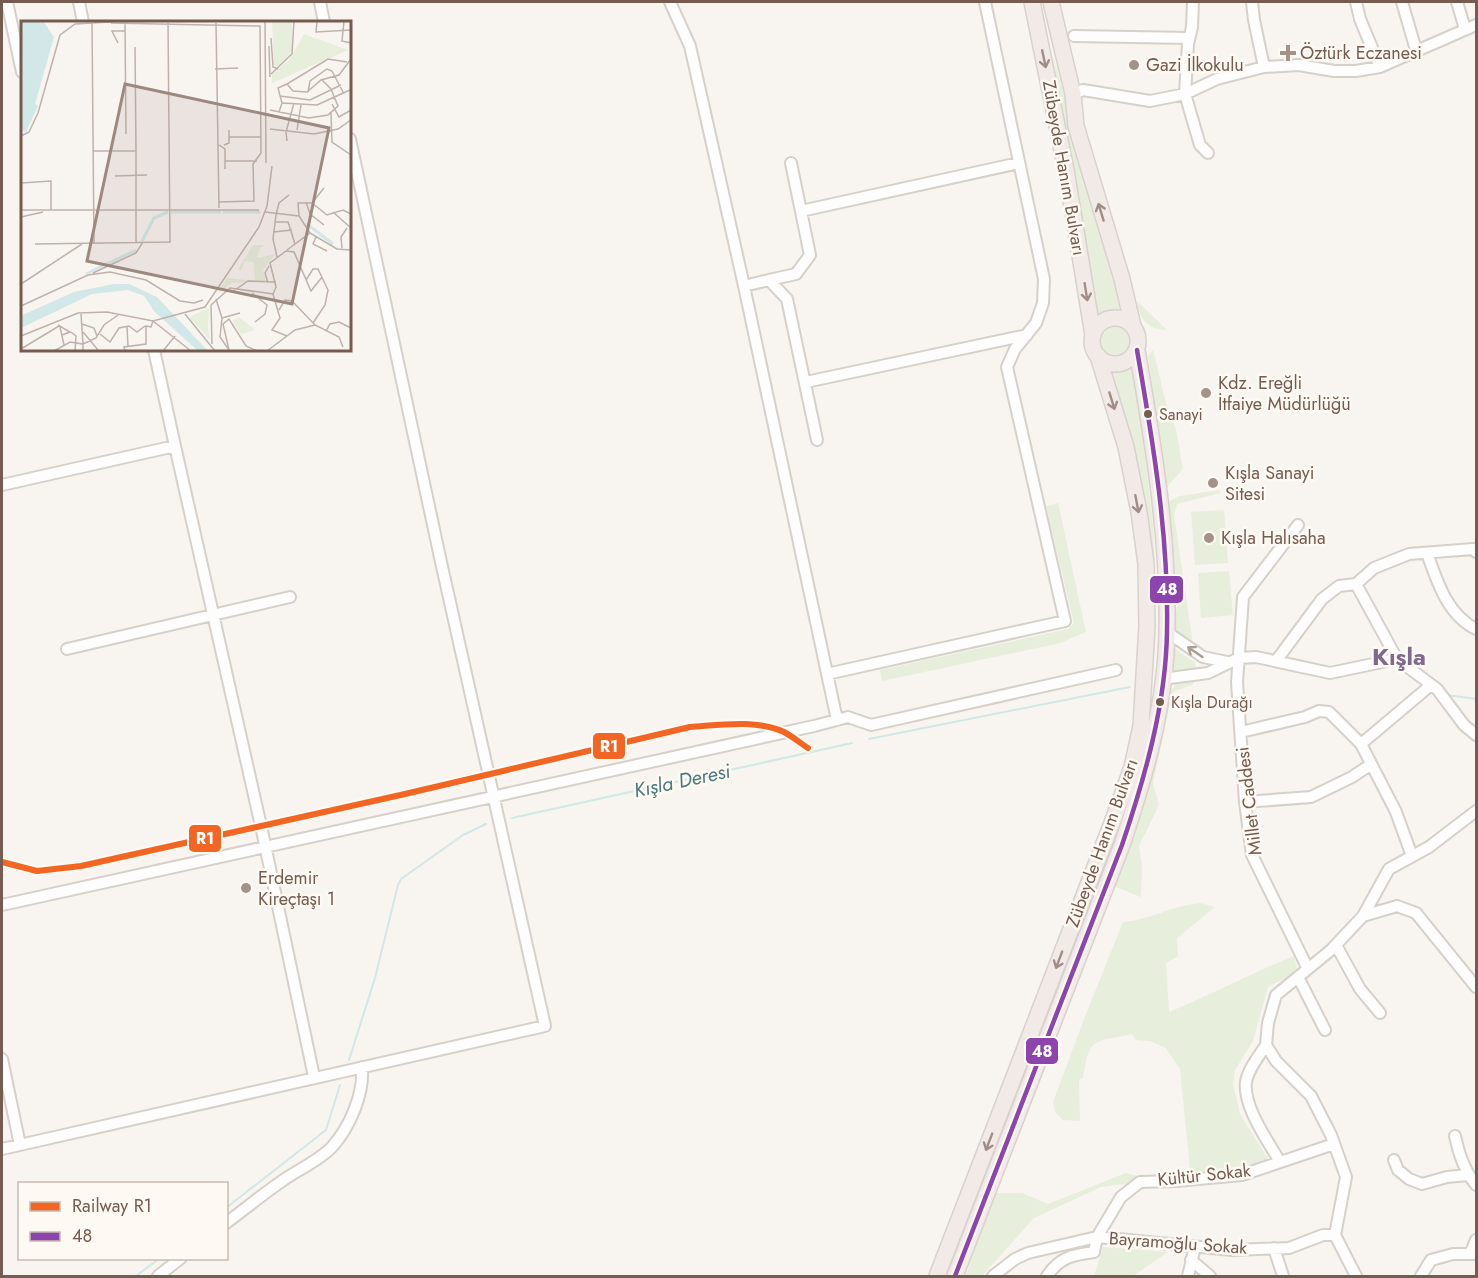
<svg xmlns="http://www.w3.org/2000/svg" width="1478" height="1278" font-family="Jost,sans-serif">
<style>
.green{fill:#e7eedb}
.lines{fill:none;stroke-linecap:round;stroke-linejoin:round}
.stream{stroke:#d2e7e8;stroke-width:2}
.minor-casing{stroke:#d6d0cb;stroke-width:14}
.highway-casing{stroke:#d9d1cc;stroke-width:18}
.minor{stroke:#fefdfd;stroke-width:10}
.highway{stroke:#f1eae7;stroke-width:15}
.bus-1-casing{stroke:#fef9f2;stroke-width:9}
.bus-1{stroke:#8e44ad;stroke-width:4.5}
.rail-1-casing{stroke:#fef9f2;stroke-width:10}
.rail-1{stroke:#f26522;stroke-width:6}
.oneway{stroke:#a18d85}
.oneway2{stroke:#ac9c95}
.poi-dot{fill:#a49188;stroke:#fef9f2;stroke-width:2}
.bus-dot{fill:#765b50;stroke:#fef9f2;stroke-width:2}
.labels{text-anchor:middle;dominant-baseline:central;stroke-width:5;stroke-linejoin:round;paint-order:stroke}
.bus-label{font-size:16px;fill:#765b50;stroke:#fef9f2;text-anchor:start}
.poi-label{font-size:18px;fill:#765b50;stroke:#fef9f2;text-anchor:start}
.street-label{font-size:18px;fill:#765b50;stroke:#fef9f2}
.water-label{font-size:20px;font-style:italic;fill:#477a80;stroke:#fef9f2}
.district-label{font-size:24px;font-weight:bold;fill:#816891;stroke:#fef9f2}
.inset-river{fill:none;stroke:#d2e7e8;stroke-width:3}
.inset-road{fill:none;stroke:#c0b2ab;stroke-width:1.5}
.view{fill:#9d8980;fill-opacity:0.15;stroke:#9d8980;stroke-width:3}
.inset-edge{fill:none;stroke:#765b50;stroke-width:3}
.line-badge{stroke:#fef9f2;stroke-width:2}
.badge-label{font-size:16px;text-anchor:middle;font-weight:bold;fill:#fff}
</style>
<rect width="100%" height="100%" fill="#f8f4f0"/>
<path class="green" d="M1053,56L1126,315L1111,314L1098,320Z
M1137,301L1167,330C1148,329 1139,320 1137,301Z
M1101 341a14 14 0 1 1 28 0a14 14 0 1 1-28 0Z
M1153,350L1166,403L1176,429L1183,469L1166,488L1148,356Z
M1135,363L1153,524L1157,612L1148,525L1107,368L1126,367Z
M1219,490L1221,493L1177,504L1174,515L1194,651L1175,632L1173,616L1178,606V588L1174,573L1167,509L1169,501L1180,496Z
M1058,503L1086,632L1060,643L882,681L880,670L1068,629L1074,623L1046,506Z
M1224,510L1228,563L1195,565L1191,512Z
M1229,571L1233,615L1201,618L1198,573Z
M1172,647L1195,662L1196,670L1169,673Z
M1195,680L1192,685L1175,691L1171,699L1153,784L1159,805L1139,846L1142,863L1141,897L1116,887L1113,884L1151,779L1169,694L1175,685Z
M1200,903L1215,907L1177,938L1178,956L1166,963L1169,1012C1211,995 1252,973 1294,956L1298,972L1268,987L1253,1041L1235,1070L1233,1084L1240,1114L1268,1159L1241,1168L1101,1187L1034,1218L982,1276H966L993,1193H1022L1048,1204L1126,1173L1142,1177L1164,1176L1190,1169L1180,1069L1166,1048L1150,1041L1136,1040L1132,1034C1092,1043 1090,1036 1083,1078L1079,1080L1080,1121L1063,1120L1055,1112L1053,1102L1084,1019L1123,922C1150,920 1171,906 1200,903Z
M1103,1247L1168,1252L1133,1276H1094Z"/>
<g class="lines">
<path class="stream" d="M1447,695L1476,699
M869,739L1130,687
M512,818L852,743
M349,1060L375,978L398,885L401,879L463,835L486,824
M226,1208L326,1130L340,1085
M136,1276L160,1258"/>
<g class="minor-casing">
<path id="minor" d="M7,2L22,72
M79,2L83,22
M320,2L324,22
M670,2L690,46L744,286L837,720
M1193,2L1192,27L1188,44L1185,94L1200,145L1208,153
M1252,2L1254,20L1264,67
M1356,2L1360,19L1380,67
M1402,2L1416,50
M1457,2L1465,29
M1074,36L1189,38
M1073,94L1083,90L1150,101L1185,94L1217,79L1264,67L1299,65L1334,71H1356L1380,67L1476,25
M801,211L1019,163
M769,280L796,274L810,255L791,163
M744,286L769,280L787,299L817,440
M154,350L175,446
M806,382L1027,335
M2,485L175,446L261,826L314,1077
M1298,525L1243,597L1237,682L1245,802L1252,855L1308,969
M1476,552L1473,549L1409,554L1374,568L1356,584L1397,659L1437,689L1464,725L1476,735
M1427,553C1437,581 1447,615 1476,629
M1167,632L1203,657L1227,662
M67,649L290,597
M1276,661L1322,599L1339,586L1356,584
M827,674L1065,621L1007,367L1015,349L1036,323L1043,303L1044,279L985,2
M1162,679L1208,673L1239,658L1256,657L1330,673L1397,659
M1241,732L1305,717L1319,711L1329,712L1361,744L1396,812L1412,856
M1361,744L1431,685
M1245,802L1311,797L1352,777L1370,765
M2,905L814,726L848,717L871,725L1116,670
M1363,916L1389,869L1429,847L1476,811
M1336,945L1360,989L1380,1013
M1298,977L1325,1030
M1266,1045C1259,1056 1248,1069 1246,1082C1243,1107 1268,1141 1280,1162
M2,1059L20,1145
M1455,1136C1459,1154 1464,1170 1476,1185
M2,1149L545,1026L441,562L350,139
M1394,1160L1398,1170L1409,1179L1422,1184L1447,1177L1468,1175
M226,1223C245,1209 263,1194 282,1181C296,1171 320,1160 332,1147C350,1127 364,1094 362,1067
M1335,1235L1346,1177L1331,1135L1311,1096L1276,1061L1266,1045L1268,1023L1276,995L1331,950L1363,916L1397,906L1416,913L1476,987
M1335,1235L1356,1276
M1274,1248L1283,1276
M1470,1254L1476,1240
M1191,1260L1210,1276
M158,1276L181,1258
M993,1276L1015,1259L1028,1253L1097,1237L1232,1250L1289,1248L1323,1235H1335
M1047,1276C1060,1257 1072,1255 1094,1252L1097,1237L1121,1197L1140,1182L1176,1181L1242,1175L1334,1144
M1188,1276L1195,1247
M1421,1276L1431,1260L1453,1254H1476"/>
</g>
<g class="highway-casing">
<path id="highway" d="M1032,2L1066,170L1093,335
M1051,2L1073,94L1076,126L1122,279L1133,326
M1092 341a23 23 0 1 1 46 0a23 23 0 1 1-46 0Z
M937,1276L1115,815L1132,767L1141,726L1147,626L1146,564L1139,512L1126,447L1098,356
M955,1276L1122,845C1145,777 1166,704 1167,631C1169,537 1153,442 1137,350"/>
</g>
<use href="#minor" class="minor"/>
<use href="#highway" class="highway"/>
<g class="bus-1-casing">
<path id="bus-1" d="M955,1276L1122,845C1145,777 1166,704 1167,631C1169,537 1153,442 1137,350"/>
</g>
<use href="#bus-1" class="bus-1"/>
<g class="rail-1-casing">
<path id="rail-1" d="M2,862L37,871L81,866L405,794L690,727C720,725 756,719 784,732C792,736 800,743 808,748"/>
</g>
<use href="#rail-1" class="rail-1"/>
</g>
<defs><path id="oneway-shaft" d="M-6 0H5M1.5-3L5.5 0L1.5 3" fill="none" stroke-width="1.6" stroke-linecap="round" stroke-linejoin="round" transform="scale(1.5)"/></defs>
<g class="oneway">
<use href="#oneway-shaft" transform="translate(1044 59) rotate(78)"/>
<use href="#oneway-shaft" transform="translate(1101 212) rotate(-107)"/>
<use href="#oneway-shaft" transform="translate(1086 292) rotate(81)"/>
<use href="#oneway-shaft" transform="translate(1112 401) rotate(73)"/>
<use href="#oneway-shaft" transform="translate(1137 504) rotate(79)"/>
<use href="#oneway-shaft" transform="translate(1059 960) rotate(111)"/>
<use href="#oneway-shaft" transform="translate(989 1142) rotate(111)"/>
</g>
<use class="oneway2" href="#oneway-shaft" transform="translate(1195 652) rotate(-146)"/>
<g class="poi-dot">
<path d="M1285 44h6v6h6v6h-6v6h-6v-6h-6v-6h6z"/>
<circle cx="1134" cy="65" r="6"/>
<circle cx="1206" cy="393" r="6"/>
<circle cx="1213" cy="483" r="6"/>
<circle cx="1209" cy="538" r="6"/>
<circle cx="246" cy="888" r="6"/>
</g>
<g class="bus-dot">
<circle cx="1148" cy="414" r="5"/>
<circle cx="1160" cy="702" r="5"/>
</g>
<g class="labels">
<g class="bus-label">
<text x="1159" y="414">Sanayi</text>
<text x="1171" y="702">Kışla Durağı</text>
</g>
<g class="poi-label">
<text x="1300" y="53">Öztürk Eczanesi</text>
<text x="1146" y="65">Gazi İlkokulu</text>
<text x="1218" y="383">Kdz. Ereğli<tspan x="1218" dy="21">İtfaiye Müdürlüğü</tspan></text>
<text x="1225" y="473">Kışla Sanayi<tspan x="1225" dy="21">Sitesi</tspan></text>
<text x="1221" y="538">Kışla Halısaha</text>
<text x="258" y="878">Erdemir<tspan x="258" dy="21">Kireçtaşı 1</tspan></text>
</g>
<g class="street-label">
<text transform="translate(1064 168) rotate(80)">Zübeyde Hanım Bulvarı</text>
<text transform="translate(1249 801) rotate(-97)">Millet Caddesi</text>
<text transform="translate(1102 843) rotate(-70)">Zübeyde Hanım Bulvarı</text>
<text transform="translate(1204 1175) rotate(-6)">Kültür Sokak</text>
<text transform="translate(1178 1243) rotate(4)">Bayramoğlu Sokak</text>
</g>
<g class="water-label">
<text transform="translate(682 781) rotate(-12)">Kışla Deresi</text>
</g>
<g class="district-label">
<text x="1399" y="656">Kışla</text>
</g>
</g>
<g transform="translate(21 21)">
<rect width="330" height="330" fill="#f8f4f0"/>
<path d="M251,0H271V31L258,46L253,44ZM283,13L327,29L251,62V53L268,39ZM232,224H245L239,227L236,237L255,233L242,249L245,261L211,262L196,273L206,257L234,260L232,241L224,240L220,250L217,248ZM188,287L187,307L189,319L168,296ZM218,296L234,309L220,313L211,300Z" fill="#e7eedb"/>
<path d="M22,0L33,16L14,83L17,85L5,111L0,108V1ZM93,263H108L136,276L187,330H177L133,290L123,275L107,269L71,273L0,307V295L6,292L53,271Z" fill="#d2e7e8"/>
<path class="inset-river" d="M150,191H200M202,191H239M286,203L312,223M121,220L133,197L147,191M65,253L115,229"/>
<path class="inset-road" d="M244,0L245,142M296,0L295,11L330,9M323,0L321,20L330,22M90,2L239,5L240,132L232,143L233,180L198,181M104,2L105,113M195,2L198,187M250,17L252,46L257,48M97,22L91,10H104M248,25L249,56M114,26L115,130M194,48L217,47M250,53L271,33L273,0M266,63L307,38L326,41M287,71L289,60L306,48L311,50L323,73M259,75L289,79L320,64M261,82L296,84L329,69M311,83L318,96L330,89M249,89L288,97L307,94L317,85L310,68L301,59M258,91L261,82L257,67L266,63L272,70L286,71L300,59L318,54L330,38M310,92L311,121L330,134M249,108L293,113L317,108L330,99M276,109L280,84M0,115L8,111L17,92L39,14L54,3L71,2M208,116H240M266,120L265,111L273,82M198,124L204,128V148M203,124L208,122V109M72,130H115V221M204,140H236M94,155L126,154M0,162L30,160V189M285,181L289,193L303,204M291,182L303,167M0,189H238M244,191L278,195M312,191L330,207M0,196L22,191M254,201H267L274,223M252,211L271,209M289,212L278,195L277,182H291L306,194L322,189L330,193M295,216L292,223L306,230M73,222L71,2L90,1M14,223L149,221L147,2M321,227L320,216L326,207M266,229L289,212L316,228L330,229M256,236L252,218L255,194L258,182L268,174M72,252L115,232L122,221M285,259L292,248H297L307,269L304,284L292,302M247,262L244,252L248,245M0,263L61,223M211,271L227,260L255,261M231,272L246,284L244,293L234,301M252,273L255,266L249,242L265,230L273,231L290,270L301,256M252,273L259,297L251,309L266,315M195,278L201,297L199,316L208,329M190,284L209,267L252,273M190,284L191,323M0,285L67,254L89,251L125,259L159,280L173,282L182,279M258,289L264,279L271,280L294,304L318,316L322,326M164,293L194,330M201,297L219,292M61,303L73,307L76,315M37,304L49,311L41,314M106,305L107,326M39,306L43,324M305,310L309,303L318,301L330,307M50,311L55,315L54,330M62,311L77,329M79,313L89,321L98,307L108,305L116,311L124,305M0,315L57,292L86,291L132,300L184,286L238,206L246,185L251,145M0,328L38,305M208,329L202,303L208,298L225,325L236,330M33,330L49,321L62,323L60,293M62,330V323L75,317L83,304L97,294M104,330L103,326L125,323V305L130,306L132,300L170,330M142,330L154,315M246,330L274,309L294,304"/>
<path class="view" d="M104,63L308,107L271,283L66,240Z"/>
<rect width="330" height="330" class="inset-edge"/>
</g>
<g class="line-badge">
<rect x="1149" y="575" width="35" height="29" rx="6" fill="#8e44ad"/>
<rect x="592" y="732" width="34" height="28" rx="6" fill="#f26522"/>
<rect x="188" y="824" width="34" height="29" rx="6" fill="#f26522"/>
<rect x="1025" y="1037" width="34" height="28" rx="6" fill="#8e44ad"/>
</g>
<g class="badge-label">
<text x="1167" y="595">48</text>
<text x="609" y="752">R1</text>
<text x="205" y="844">R1</text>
<text x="1042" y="1057">48</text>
</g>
<rect width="1478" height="1278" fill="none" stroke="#765b50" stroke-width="6"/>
<rect x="18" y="1182" width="210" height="78" fill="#fef9f2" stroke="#c8bab1" stroke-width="1.5"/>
<rect x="30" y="1202" width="30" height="9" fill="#f26522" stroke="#c8bab1" stroke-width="1.5"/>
<text x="72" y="1212" font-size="18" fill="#765b50">Railway R1</text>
<rect x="30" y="1232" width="30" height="9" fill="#8e44ad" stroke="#c8bab1" stroke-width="1.5"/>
<text x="72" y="1242" font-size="18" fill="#765b50">48</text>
</svg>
